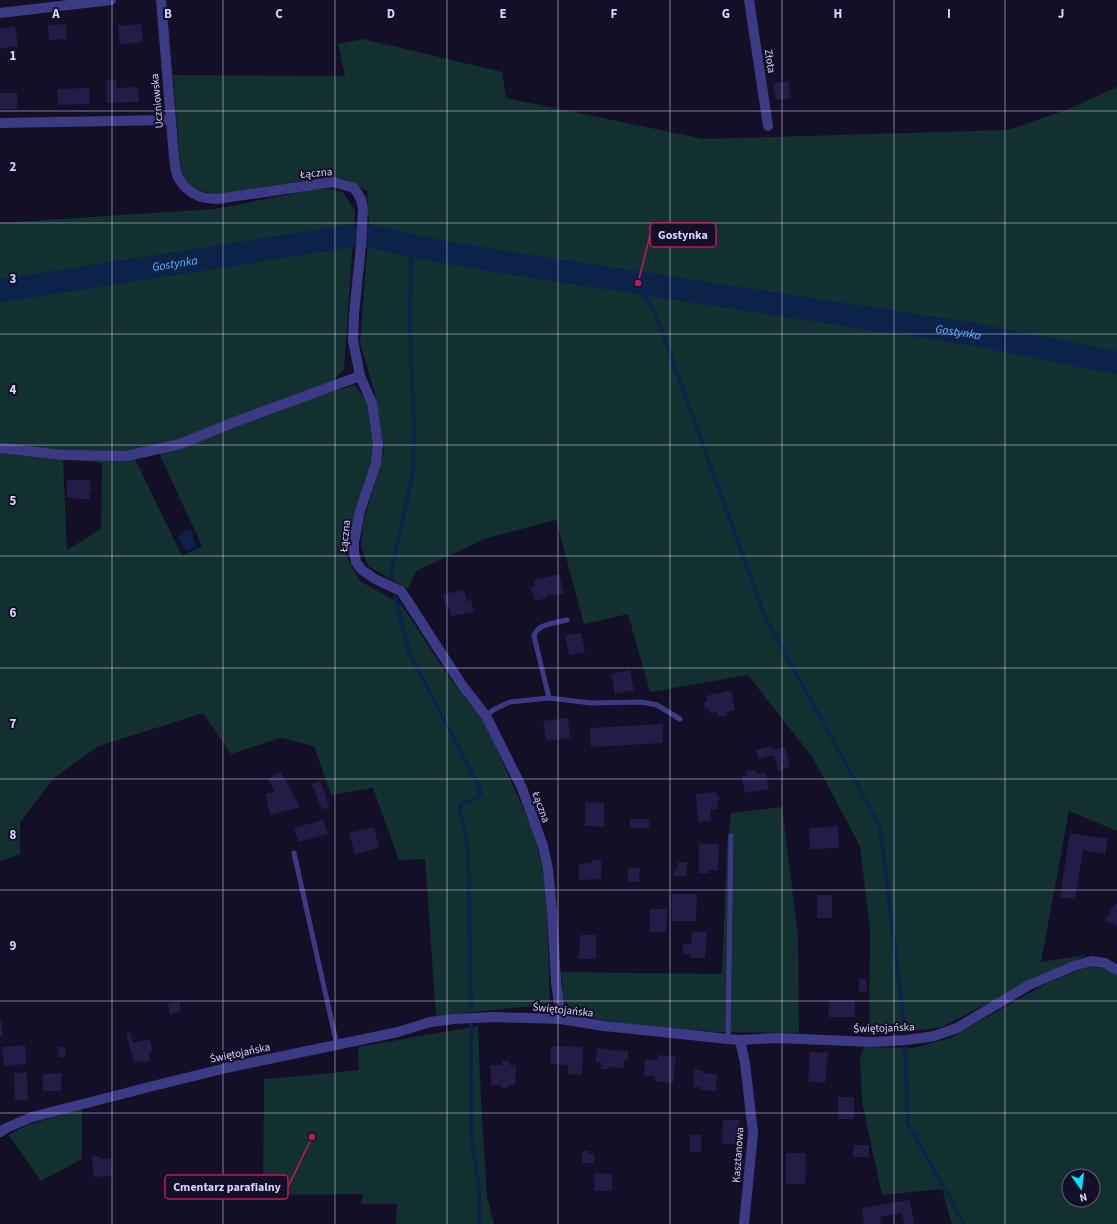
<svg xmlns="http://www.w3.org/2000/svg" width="1117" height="1224" font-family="'Source Sans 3',sans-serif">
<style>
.green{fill:#12302f;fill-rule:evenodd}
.water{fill:#0c2248}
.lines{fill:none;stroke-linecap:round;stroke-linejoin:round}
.stream{stroke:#0c2248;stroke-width:4}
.river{stroke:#0c2248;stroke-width:23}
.building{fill:#241b47}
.lane{stroke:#3d3a85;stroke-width:5}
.street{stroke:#3d3a85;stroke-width:10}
.grid{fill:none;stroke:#d9d4ff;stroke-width:1;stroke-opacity:0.55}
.labels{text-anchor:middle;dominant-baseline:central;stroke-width:4;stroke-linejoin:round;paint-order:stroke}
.street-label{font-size:11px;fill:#d9d4ff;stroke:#130f26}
.water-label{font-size:12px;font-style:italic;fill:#62b6ff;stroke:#130f26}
.grid-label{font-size:13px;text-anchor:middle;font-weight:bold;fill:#d9d4ff;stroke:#130f26;stroke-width:4;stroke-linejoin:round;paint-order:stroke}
.leader{fill:none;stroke:#c2185b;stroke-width:1.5}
.callout-dot{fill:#c2185b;stroke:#130f26;stroke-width:1.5}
.callout{fill:#130f26;stroke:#c2185b;stroke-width:1.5}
.callout-label{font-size:12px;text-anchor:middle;font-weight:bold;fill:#d9d4ff}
</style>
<rect width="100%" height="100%" fill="#130f26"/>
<path class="green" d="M363,39L502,72L506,98L704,139L1008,130L1069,109L1117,87V831L1069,811L1041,962L1086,955L939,1028L869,1035L870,930L860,846L813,758L748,675L650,692L628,614L584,624L556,520L487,538L416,571L408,589L368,566L361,546L363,524L384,451L375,394L360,343L369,225L367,191L344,179L321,178L215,195L191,187L181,174L173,75L345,76L338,44Z
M322,188L343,192L355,211L344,369L320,395L355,385L366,401L374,450L345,554L360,581L401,604L454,684L485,722L534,833L546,883L550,1004L436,1016L425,859L399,860L373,788L331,795L314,746L280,738L231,754L203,713L99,746L55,777L20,822V854L0,861V223L215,209ZM158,451L202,546L182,556L135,459ZM63,459L102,463L101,529L67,550Z
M782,807L798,936L799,1033L720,1032L657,1028L583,1017L571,1009L563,997L561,972L722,974L727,847L731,813Z
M1090,966L1107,969L1117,975V1224H952L942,1189L882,1195L862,1102L860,1057L864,1047L914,1048L950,1038L1047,983ZM1069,1176H1093V1200H1069Z
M478,1026L481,1100L487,1197L494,1224H396L397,1204H361L363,1194L263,1195L264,1079L312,1075L359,1070L358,1047Z
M82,1108V1159L41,1181L9,1135L25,1126Z"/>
<path class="water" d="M191,529L196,547L187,552L178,537L185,530Z"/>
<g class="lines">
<path class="stream" d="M638,283L656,315L764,614
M1111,362L1117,356
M392,578L391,572L413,472L414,429L410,328L411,245
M395,596L409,652L479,787L481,793L477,798L460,805V811L468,848L471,1007
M765,617L880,826L905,1032
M471,1025V1132L479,1190V1224
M905,1048L908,1124L964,1224"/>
<g class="river">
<path id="s1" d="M372,237L438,251L535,267L972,334L1117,363"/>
<path id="s2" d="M0,291L350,236"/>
</g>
</g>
<path class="building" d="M66,24L67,39L49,40L48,25Z
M141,24L143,42L120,44L118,26Z
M15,26L18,46L0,49V29Z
M112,80H116L117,88L138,87L139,102L107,103L106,81Z
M788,81L791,98L776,100L773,83Z
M89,88V104L58,105L57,89Z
M0,93H17V109H0Z
M67,480H90V486L92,488L90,494V499H73V497H67Z
M559,574L564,593L553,596L552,594L547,595V598L535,601L531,588L535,586L534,580Z
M464,590L467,601L471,600L474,612L451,616L448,605L445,606L443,594Z
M581,633L585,652L569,655L565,635Z
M630,670L634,690L615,694L611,674Z
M731,690L735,710L727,712V715L718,717L717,712L709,713V709H705L704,702L707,701L706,696Z
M568,718L570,738L546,741L543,721Z
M663,724V743L591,747L590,728Z
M772,746L773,750L785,747L790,767L778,771L774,755L759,759L756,750Z
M756,770V774L766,773L769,789L745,793L742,776H747L746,771Z
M281,772L300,807L270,815L265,794L275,792L268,779Z
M320,781L323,788L329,808L321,809L315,790L311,784Z
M716,792L717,796L720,799L717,802V809L710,810L711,821L698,822L696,794Z
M585,802L604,803V827L585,826Z
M630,819H649V828H630Z
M323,820L328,834L299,842L294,828Z
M838,826L839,848L810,849L809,828Z
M374,827L379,848L355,854L349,833Z
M1070,833L1108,839L1105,854L1083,850L1075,899L1060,897Z
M699,843L719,844L718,870H709V873H699Z
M592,860H601V879L579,880V864L592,863Z
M678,862H687L686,876H674V871L677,870Z
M628,868H640L639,882H628Z
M672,894H697L696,921H672Z
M817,895H832V918H817Z
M1115,903L1117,904V926L1105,920Z
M650,909H667L666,932H650Z
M692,932H707L705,958H690L691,954H683V944H691Z
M580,935H596V959H579Z
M859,979H866L867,992H859Z
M829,1000H855V1017H828Z
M179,1001L181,1012L170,1014L168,1004Z
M0,1019H1L3,1036H0Z
M130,1032L133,1043L150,1039L153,1052L149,1053L150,1061L140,1063V1061L134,1062L126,1033Z
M25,1045L26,1064L4,1066L2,1047Z
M551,1046L583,1047L582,1075L567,1074L568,1065L551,1064Z
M58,1047H65V1057H59Z
M597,1048L609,1049V1050L628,1051V1060L624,1059V1068L608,1067V1069H601V1062H596Z
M810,1052L828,1053L825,1083L808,1081Z
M658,1055L676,1057L673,1083L655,1081V1076L644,1075L645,1059L657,1060Z
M502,1061H509V1065H516L515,1085H509L508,1088H501V1085H491V1065H501Z
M694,1070H702V1073L717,1074L716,1091L700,1090V1087H693Z
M27,1072L28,1100H15L14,1073Z
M61,1073V1091H43V1074Z
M838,1097H854V1119H838Z
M723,1120H740L739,1144H722Z
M690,1135H701V1152H690Z
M853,1145H869V1157H853Z
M584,1151H589V1154H594V1163H582V1153H584Z
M786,1153H806L805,1184H786Z
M92,1156H100V1159L111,1158L112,1176L93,1177Z
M595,1173L612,1174V1191H594Z
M910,1200L914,1224H904L902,1213L880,1217L882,1224H864L862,1208Z"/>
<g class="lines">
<path class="lane" d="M549,698L534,636C538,623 556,623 567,620
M486,716L493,710L510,702L549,698L591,703L642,702L657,705L680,719
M294,853L337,1045
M728,1039L731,836"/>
<path class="street" d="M161,0L174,157C175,164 175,174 179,179C188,194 201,199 217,199L333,182L354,188L361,199L363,209L361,246L354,314L353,340L360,376L372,403L378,445L376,463L360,511L354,542V552L356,562L362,570L375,579L401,591L462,685L486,716L522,788L543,846L548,869L552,910L556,982L561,1019
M749,0L768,126
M0,13L111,0
M0,123L171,120
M0,448L63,455L127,456L180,444L232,423L360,376
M740,1040L745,1063L753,1133L744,1224
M0,1132L6,1128L32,1117L153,1086L226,1068L398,1032L430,1022L454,1019L494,1017L561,1019L604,1026L728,1039L740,1040L777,1038L872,1042L907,1040L934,1036L957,1028L1029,985L1074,966L1091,961L1105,963L1117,970"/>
</g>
<path class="grid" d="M112,0V1224M223,0V1224M335,0V1224M447,0V1224M558,0V1224M670,0V1224M782,0V1224M894,0V1224M1005,0V1224M0,111H1117M0,223H1117M0,334H1117M0,445H1117M0,556H1117M0,668H1117M0,779H1117M0,890H1117M0,1001H1117M0,1113H1117"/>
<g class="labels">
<g class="street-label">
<text transform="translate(770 61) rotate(81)">Złota</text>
<text transform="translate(157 101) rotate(-95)">Uczniowska</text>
<text transform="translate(316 173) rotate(-5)">Łączna</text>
<text transform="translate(345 536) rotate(-85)">Łączna</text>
<text transform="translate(541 807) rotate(70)">Łączna</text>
<text transform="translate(563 1010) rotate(6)">Świętojańska</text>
<text transform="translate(884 1028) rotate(-2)">Świętojańska</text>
<text transform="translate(240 1053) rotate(-12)">Świętojańska</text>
<text transform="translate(738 1155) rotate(-86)">Kasztanowa</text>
</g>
<g class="water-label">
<text stroke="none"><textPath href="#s2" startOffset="177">Gostynka</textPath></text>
<text stroke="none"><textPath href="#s1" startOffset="594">Gostynka</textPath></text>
</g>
</g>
<g class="grid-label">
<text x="56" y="18">A</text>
<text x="168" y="18">B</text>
<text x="279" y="18">C</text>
<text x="391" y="18">D</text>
<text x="503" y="18">E</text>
<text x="614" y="18">F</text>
<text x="726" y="18">G</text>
<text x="838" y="18">H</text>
<text x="949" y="18">I</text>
<text x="1061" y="18">J</text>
<text x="13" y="60">1</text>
<text x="13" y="171">2</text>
<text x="13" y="283">3</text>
<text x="13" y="394">4</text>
<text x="13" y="505">5</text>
<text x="13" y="617">6</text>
<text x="13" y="728">7</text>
<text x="13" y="839">8</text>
<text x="13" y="950">9</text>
</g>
<path class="leader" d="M638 283L650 235M312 1137L288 1187"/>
<g class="callout-dot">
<circle cx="638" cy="283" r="4"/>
<circle cx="312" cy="1137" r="4"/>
</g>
<g class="callout">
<rect x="650" y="223" width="66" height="24" rx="4"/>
<rect x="165" y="1175" width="123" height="24" rx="4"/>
</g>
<g class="callout-label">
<text x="683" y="239">Gostynka</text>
<text x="227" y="1191">Cmentarz parafialny</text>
</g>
<g transform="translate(1081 1188) rotate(166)"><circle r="19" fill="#130f26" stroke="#625e7d"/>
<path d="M0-3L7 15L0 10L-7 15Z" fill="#00e5ff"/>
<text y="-6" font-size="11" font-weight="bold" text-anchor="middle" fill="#d9d4ff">N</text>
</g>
</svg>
